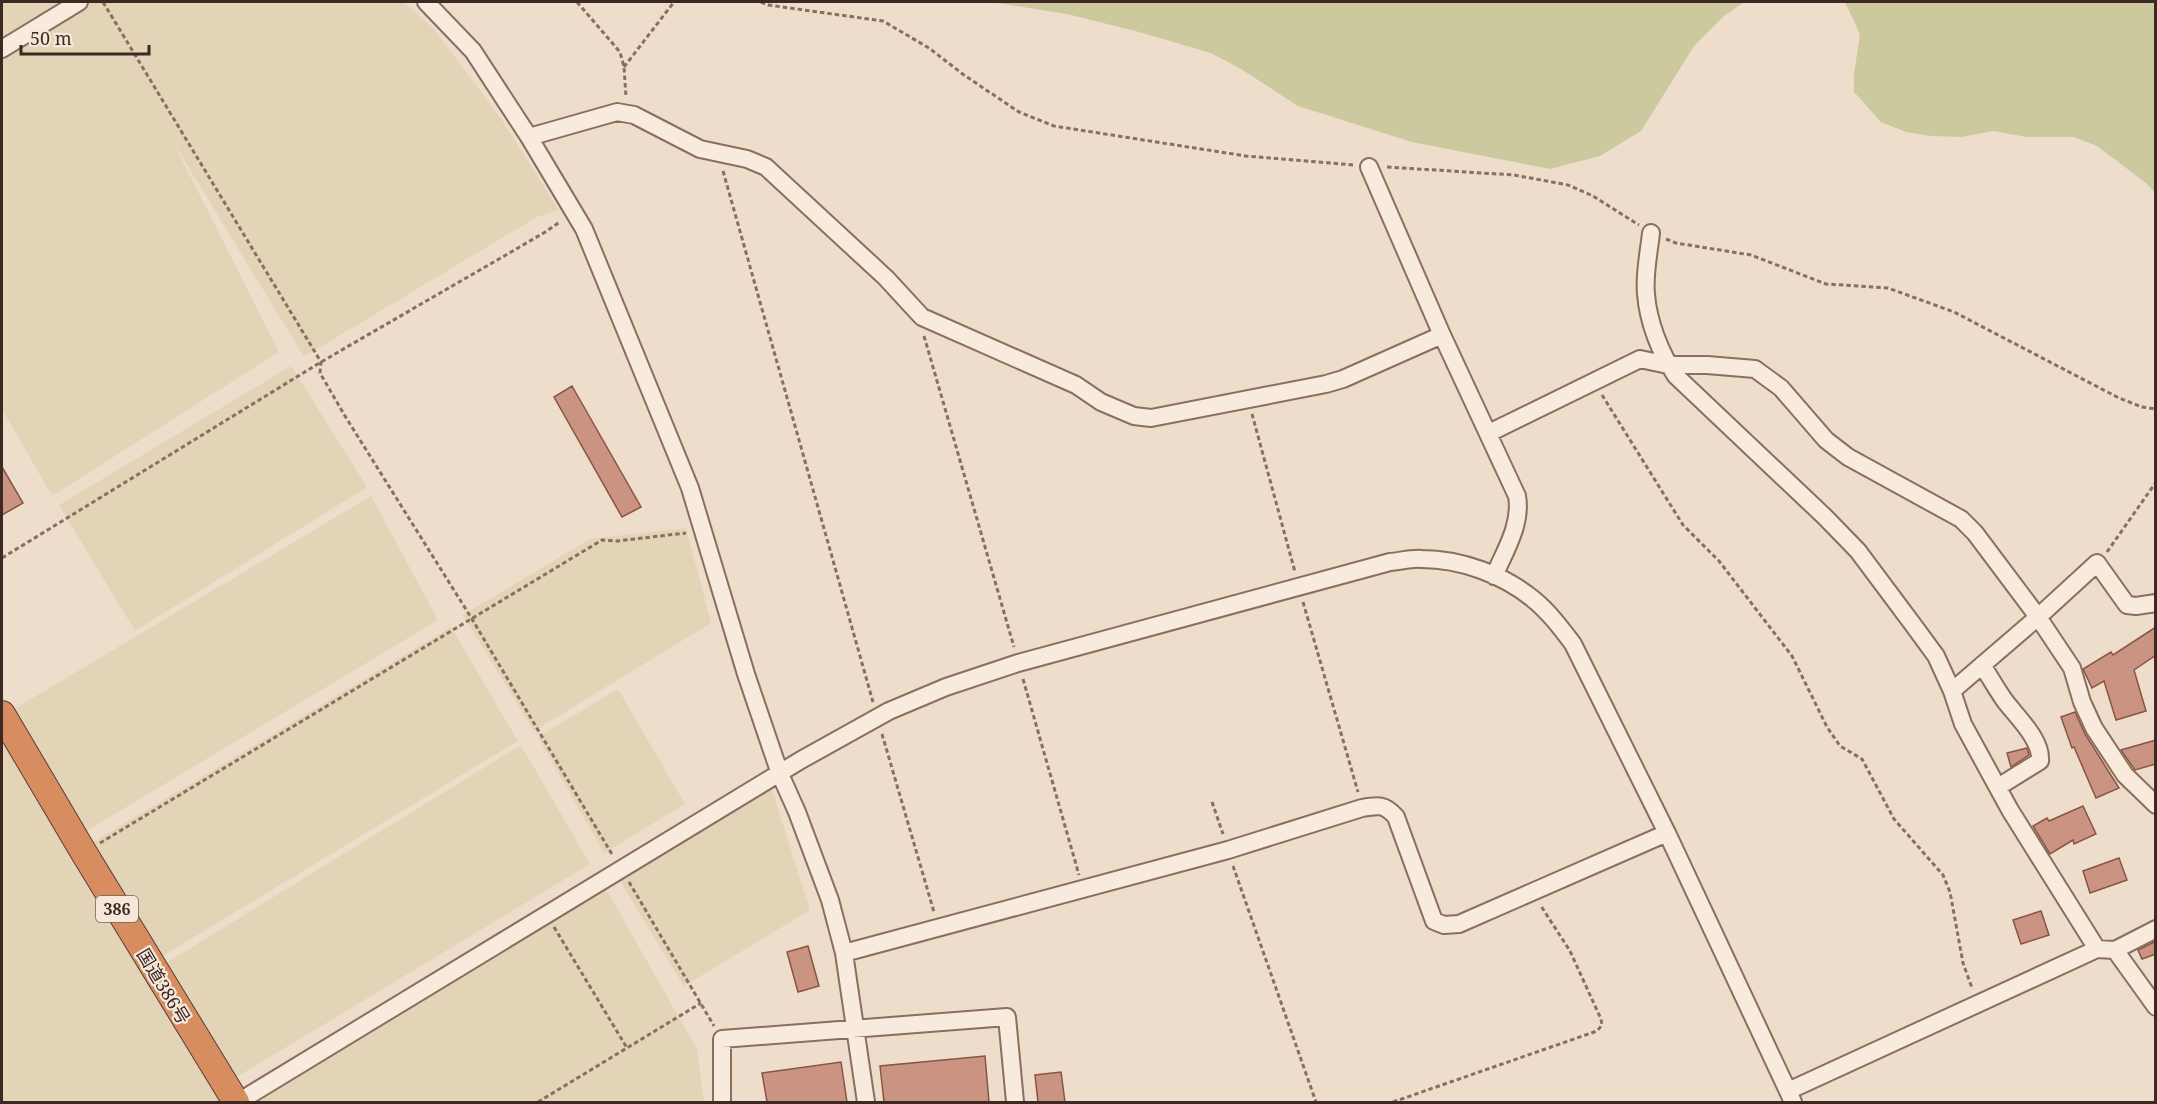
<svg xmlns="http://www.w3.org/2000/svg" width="2157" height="1104" font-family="'Noto Serif','Noto Sans JP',serif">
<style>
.farmland{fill:#e3d4b8}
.green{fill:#ccc99e}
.building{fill:#ca9382;stroke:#885446;stroke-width:1.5}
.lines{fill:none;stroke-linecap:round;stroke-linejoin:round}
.minor-casing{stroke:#8a6e5f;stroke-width:20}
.highway-casing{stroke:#583d33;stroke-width:28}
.path{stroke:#8a6e5f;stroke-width:3;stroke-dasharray:4.5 3;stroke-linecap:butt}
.minor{stroke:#f8ebde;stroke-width:16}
.highway{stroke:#d78d60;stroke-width:26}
.labels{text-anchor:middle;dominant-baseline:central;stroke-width:4.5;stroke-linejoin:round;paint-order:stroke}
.shield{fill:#f5e8da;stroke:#736259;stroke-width:1.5}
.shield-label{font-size:16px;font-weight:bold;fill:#3b2922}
.street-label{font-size:18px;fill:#3b2922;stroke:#f5e8da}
</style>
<rect width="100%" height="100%" fill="#edddca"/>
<path class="farmland" d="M2,2H61L2,38Z
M79,2H404L434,29L502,120L559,210L537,217L304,357L172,140L279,352L52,496L2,409V49Z
M291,366L367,487L135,631L59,505Z
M371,496L438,620L83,833L11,711Z
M686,528L711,623L534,731L463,615L590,539Z
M451,627L518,741L161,957L92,843Z
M618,689L685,804L604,853L538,737Z
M2,743L224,1102H2Z
M521,745L590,864L235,1078L166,963Z
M770,784L810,910L684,986L615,873Z
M602,882L697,1049L704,1102H252Z"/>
<path class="green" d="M990,2H1744L1724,16L1694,46L1641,131L1600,156L1550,169L1412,142L1298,106L1241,69L1211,53L1139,32L1067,14Z
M1845,2H2155V193L2146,183L2097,146L2074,137H2027L1993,131L1962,137L1931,136L1906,132L1881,122L1854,92V74L1860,34Z"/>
<path class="building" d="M572,386L641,507L622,517L554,397Z
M2,467L23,503L2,515Z
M2156,627V655L2134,670L2146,711L2116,720L2104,681L2092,688L2083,669L2111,652L2113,655Z
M2075,712L2085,734L2119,788L2096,798L2074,747L2072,748L2061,717Z
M2156,740V764L2135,770L2121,750Z
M2027,748L2029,755L2011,767L2007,753Z
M2083,806L2096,834L2074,844L2073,840L2050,854L2033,826L2047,818L2049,821Z
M2119,858L2127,880L2090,893L2083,871Z
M2041,911L2049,935L2021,944L2013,920Z
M2156,941V954L2142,959L2138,950Z
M808,946L819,986L798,992L787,952Z
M985,1056L989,1102H884L880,1066Z
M841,1062L847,1102H767L762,1073Z
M1061,1072L1065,1102H1038L1035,1075Z"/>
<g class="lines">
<g class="minor-casing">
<path id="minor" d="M426,2L473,51L529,137L584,229L690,488L746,674L780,774L797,812L830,900L844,953L866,1102
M2,49L79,2
M529,137L617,112L634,115L700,149L747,159L766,167L886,278L922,317L1076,385L1101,402L1134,416L1151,418L1326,384L1343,379L1442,335
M1369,167L1442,335L1517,496C1522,524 1505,551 1494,576
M1651,233C1649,252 1644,274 1646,294C1648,321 1660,353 1676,376L1825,517L1858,551L1914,626L1936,656L1952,691L1963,724L2010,810L2097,949
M1489,433L1640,359L1668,365H1707L1755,369L1781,388L1826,440L1848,457L1961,519L1975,533L2038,617L2097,563L2127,605L2136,606L2156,603
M1982,665C1990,677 1997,690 2005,701C2017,717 2042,740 2040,761L1998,787
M1952,691L2038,617L2072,668L2082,702L2094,728L2125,775L2156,805
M2115,950L2156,929
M844,953L1228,850L1362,808C1378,805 1385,804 1396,817L1434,921L1444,925L1459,924L1667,833
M1788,1091L2097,949L2115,950L2156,1007
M238,1102L801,760L889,711L946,687L1018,663L1390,562C1401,561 1412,558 1422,559C1461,559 1504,575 1533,599C1549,612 1561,628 1573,644L1667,833L1793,1102
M722,1102V1039L1007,1017L1015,1102"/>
</g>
<g class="highway-casing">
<path id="highway" d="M2,714L84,853L236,1102"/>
</g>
<path class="path" d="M103,2L321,362L320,373L345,416L472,619L613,856
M577,2L620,52L624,67L626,97
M761,2L768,5L883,21L929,48L964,75L1019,112L1054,126L1246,156L1354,165
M624,67L674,2
M1387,167L1514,175L1568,185L1593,196L1639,225
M723,171L873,702
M1666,239L1676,243L1751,255L1826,284L1888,288L1954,312L2119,398L2142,407L2156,409
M924,336L1014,647
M1602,395L1683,525L1719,561L1792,656L1827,727L1840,746L1862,759L1894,819L1943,875L1950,892L1963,963L1972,988
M1252,414L1295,572
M2107,552L2156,482
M2,558L321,362L542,234L560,222
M1303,602L1358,792
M1023,679L1079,875
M882,734L934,912
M1212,802L1223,834
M100,843L602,540L617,541L686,533
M1233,866L1316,1102
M629,882L714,1026
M554,927L627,1048
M538,1102L701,1003
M1393,1102L1597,1031L1602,1025L1601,1019L1570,951L1541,906"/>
<use href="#minor" class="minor"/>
<use href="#highway" class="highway"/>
</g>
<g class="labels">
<rect class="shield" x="96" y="896" width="42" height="26" rx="4.5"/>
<g class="shield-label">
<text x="117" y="909">386</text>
</g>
<g class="street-label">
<text transform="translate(164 986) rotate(59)">国道386号</text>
</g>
</g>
<rect width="2157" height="1104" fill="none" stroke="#3b2922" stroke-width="6"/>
<path d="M21 45v9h128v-9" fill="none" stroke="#3b2922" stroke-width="3"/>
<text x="30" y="45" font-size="18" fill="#3b2922" stroke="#f5e8da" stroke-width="4.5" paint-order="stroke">50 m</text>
</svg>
